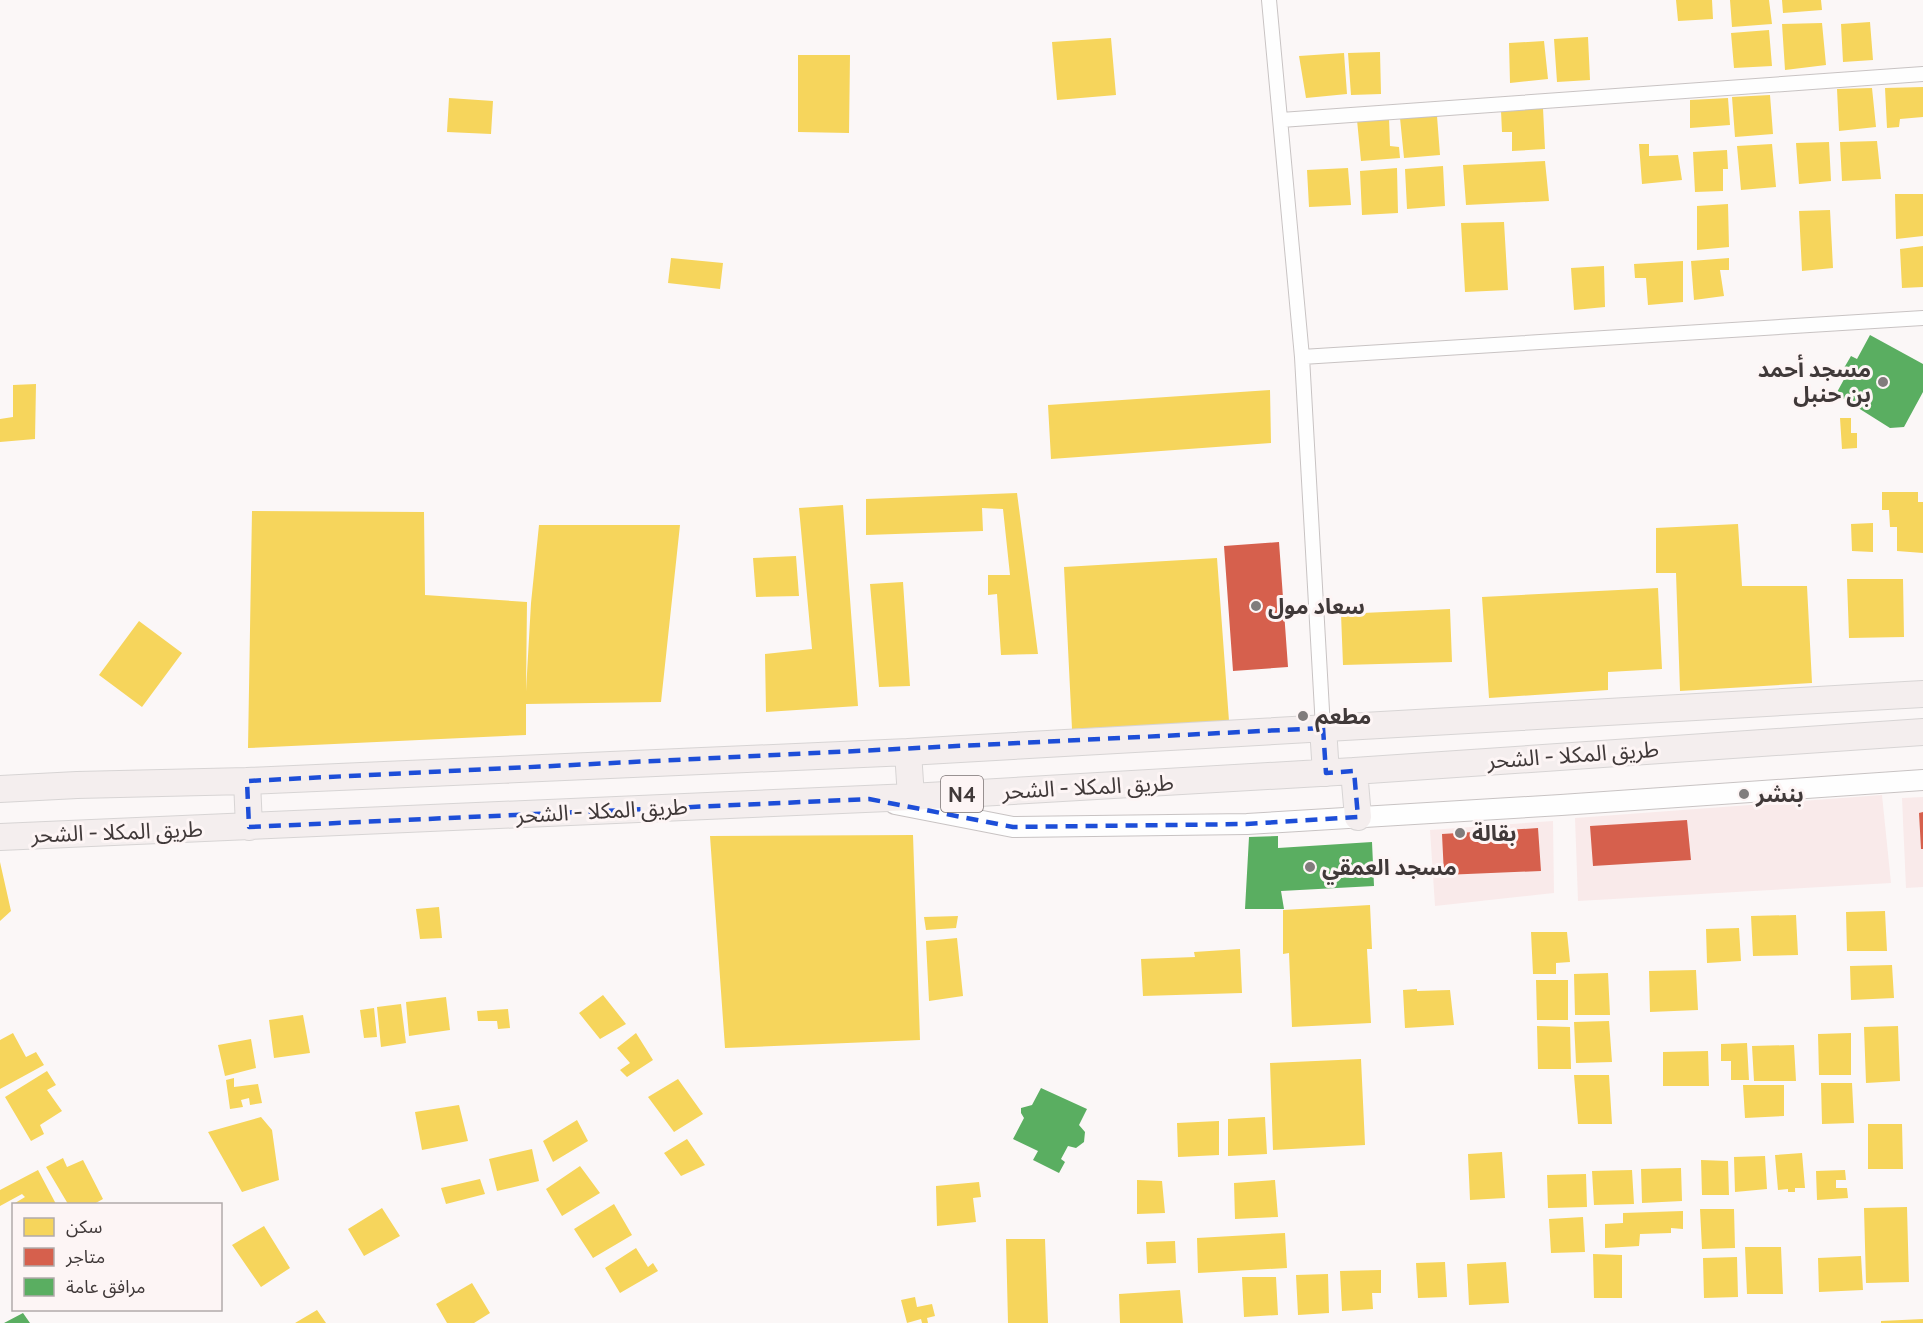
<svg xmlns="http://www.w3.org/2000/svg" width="1923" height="1323" font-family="Cabin,'Noto Sans Arabic',sans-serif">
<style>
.built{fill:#f9eaea}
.homes{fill:#f6d55c}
.shops{fill:#d6604d}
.public{fill:#5aae61}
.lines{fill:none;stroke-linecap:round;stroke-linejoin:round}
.street-casing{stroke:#c8c3c3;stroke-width:16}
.secondary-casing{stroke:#c8c3c3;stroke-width:22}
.highway-casing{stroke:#d7d4d4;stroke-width:28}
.street{stroke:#fefefe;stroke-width:14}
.secondary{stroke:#fefefe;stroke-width:20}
.highway{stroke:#f4eeee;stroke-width:26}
.marked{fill:none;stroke:#1d4ed8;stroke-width:4.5;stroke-dasharray:12 8;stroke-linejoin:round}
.poi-dot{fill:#817c7c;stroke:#fdf5f5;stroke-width:2}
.labels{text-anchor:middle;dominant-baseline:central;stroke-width:6;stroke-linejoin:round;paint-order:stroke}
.shield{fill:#fdf5f5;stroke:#797171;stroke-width:1.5}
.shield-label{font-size:21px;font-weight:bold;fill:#403939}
.poi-label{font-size:22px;font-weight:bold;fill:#403939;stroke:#fdf5f5;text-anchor:start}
.street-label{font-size:22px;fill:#403939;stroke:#fdf5f5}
</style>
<rect width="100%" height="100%" fill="#fbf7f7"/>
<path class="built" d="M1882,795L1891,883L1578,901L1575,818Z
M1923,797V887L1906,888L1902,798Z
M1553,821L1554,893L1435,906L1430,830Z"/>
<path class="homes" d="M1676,0H1712L1713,19L1678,21Z
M1730,0H1769L1772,24L1732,27Z
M1782,0H1821L1822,10L1783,13Z
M1870,22L1873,60L1843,62L1841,24Z
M1822,23L1826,65L1785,70L1782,24Z
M1769,30L1772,66L1734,68L1731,33Z
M1588,37L1590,80L1557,82L1554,39Z
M1111,38L1116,95L1057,100L1052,42Z
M1544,41L1548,79L1510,83L1509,43Z
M1380,52L1381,94L1351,95L1348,53Z
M1344,53L1347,94L1306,98L1299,56Z
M798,55H850L849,133L798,132Z
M1923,87V117L1900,119L1899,127L1887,128L1885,88Z
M1872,88L1876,127L1839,131L1837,89Z
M1770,95L1773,134L1735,137L1732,97Z
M449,98L493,101L491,134L447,132Z
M1728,98L1730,125L1690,128V100Z
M1543,108L1545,149L1512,151V132H1502L1501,111Z
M1437,116L1440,155L1404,158L1400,118Z
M1389,118L1390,146L1399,147L1400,158L1361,161L1357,120Z
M1877,141L1881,179L1842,181L1840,142Z
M1829,142L1831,181L1799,184L1796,143Z
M1639,144H1649V156L1678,155L1682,180L1642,184Z
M1772,144L1776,187L1741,190L1737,146Z
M1727,150L1728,169H1723V191L1695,192L1693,152Z
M1545,161L1549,201L1466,205L1463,165Z
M1443,166L1445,206L1407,209L1405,169Z
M1348,168L1351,205L1309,207L1307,170Z
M1397,168L1398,213L1362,215L1360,171Z
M1895,194H1923V236L1896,239Z
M1728,204L1729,247L1697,250V206Z
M1830,210L1833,268L1802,271L1799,211Z
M1504,222L1508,290L1465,292L1461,223Z
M1923,246V287L1902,288L1900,249Z
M671,258L723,263L720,289L668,283Z
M1729,258V270H1720L1724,296L1694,300L1691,261Z
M1683,261V302L1648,305L1646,278H1635L1634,264Z
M1604,266L1605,307L1574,310L1571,268Z
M36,384L35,439L0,442V419L13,417V385Z
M1270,390L1271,443L1051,459L1048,405Z
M1840,418H1851V433H1857V448L1842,449Z
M1882,492H1918V502H1923V553L1897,551V527H1890L1889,510H1882Z
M1017,493L1038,654L1001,655L997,594L988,595V575H1010L1003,509L982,508L983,531L866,535V499Z
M843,505L858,706L766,712L765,654L812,649L799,508Z
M252,511L424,512L425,595L527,602L526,691L531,603L539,525H680L661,702L526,704V735L248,748Z
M1873,523V552L1852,551L1851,524Z
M1738,524L1742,586H1807L1812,683L1680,691L1676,573H1656V528Z
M796,556L799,596L756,597L753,558Z
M1217,558L1229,721L1072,729L1064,567Z
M1847,579H1903L1904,637L1849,638Z
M903,582L910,686L879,687L870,584Z
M1658,588L1662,669L1608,672V690L1489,698L1482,597Z
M1450,609L1452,662L1343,665L1341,614Z
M139,621L182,653L142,707L99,675Z
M913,835L920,1040L725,1048L710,836Z
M0,862L11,911L0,921Z
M1370,905L1372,949H1367L1371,1023L1292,1027L1289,953L1283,954V910Z
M439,907L442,938L420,939L416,909Z
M1885,911L1887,951H1847L1846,912Z
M1796,915L1798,955L1753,956L1751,916Z
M958,916L956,928L926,930L924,917Z
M1739,928L1741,961L1707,963L1706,929Z
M1531,932H1567L1570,962L1556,963V974H1533Z
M957,938L963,996L929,1001L926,941Z
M1240,949L1242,993L1143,996L1141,959L1195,957L1194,952Z
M1892,965L1894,998L1851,1000L1850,966Z
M1696,970L1698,1010L1650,1012L1649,971Z
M1608,973L1610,1015H1575L1574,974Z
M1536,980H1568V1020H1537Z
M1417,989V991L1450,990L1454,1025L1405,1028L1403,990Z
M603,995L626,1024L600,1039L579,1013Z
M446,997L450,1030L409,1036L406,1002Z
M401,1004L406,1043L381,1047L377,1007Z
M374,1008L377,1037L364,1038L360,1010Z
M508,1009L510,1028L498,1029L497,1021H478L477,1011Z
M303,1015L310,1053L274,1058L269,1020Z
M1609,1021L1612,1062L1576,1063L1574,1022Z
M1537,1026L1570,1027L1571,1069H1538Z
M1898,1026L1900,1081L1866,1083L1864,1027Z
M13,1033L26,1057L36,1052L44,1065L0,1089V1040Z
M636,1033L653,1060L627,1077L620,1070L630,1063L617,1048Z
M1851,1033V1075H1819L1818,1034Z
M251,1039L256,1068L225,1076L218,1045Z
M1747,1043L1749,1080H1731V1061H1721V1044Z
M1794,1045L1796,1081H1754L1752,1046Z
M1708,1051L1709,1086H1663V1052Z
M1361,1059L1365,1145L1273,1150L1270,1063Z
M47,1071L56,1085L47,1090L62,1111L40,1125L44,1134L31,1141L5,1097Z
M1574,1075H1609L1612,1124H1578Z
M234,1078V1087L258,1084L262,1103L250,1105L249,1098L241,1100L243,1107L230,1109L226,1080Z
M678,1079L703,1114L674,1132L648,1097Z
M1821,1083H1852L1854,1123L1822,1124Z
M1743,1085H1784V1116L1745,1118Z
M459,1105L468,1141L422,1150L415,1112Z
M261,1117L272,1130L279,1180L242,1192L208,1132Z
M1265,1117L1267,1154L1228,1156V1119Z
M577,1120L588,1141L553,1162L543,1141Z
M1219,1121V1155L1178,1157L1177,1123Z
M1868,1124H1902L1903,1169H1868Z
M687,1139L705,1165L681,1176L664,1153Z
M532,1149L539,1181L497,1191L489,1159Z
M1502,1152L1505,1198L1470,1200L1468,1154Z
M1802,1153L1805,1188H1795V1192H1788V1189L1778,1190L1775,1155Z
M1765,1156L1767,1189L1735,1192L1734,1157Z
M63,1158L67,1167L83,1160L103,1199L94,1204H68L46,1167Z
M1701,1160L1728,1161L1729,1195H1702Z
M580,1166L600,1193L562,1216L546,1189Z
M1681,1168L1682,1201L1642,1203L1641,1169Z
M38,1170L56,1204H16L15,1203L25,1197L22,1194L0,1206V1190Z
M1632,1170L1634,1204L1594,1205L1592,1171Z
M1845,1170L1846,1180H1836V1188H1847L1848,1198L1817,1200L1816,1171Z
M1586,1174L1587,1207L1548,1208L1547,1175Z
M480,1179L485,1194L446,1204L441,1188Z
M1137,1180L1162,1181L1165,1213L1137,1214Z
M1275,1180L1278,1217L1235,1219L1234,1183Z
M979,1182L981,1197L973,1198L976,1222L937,1226L936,1186Z
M614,1204L632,1235L593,1258L574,1229Z
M1907,1207L1909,1282L1866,1283L1864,1208Z
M382,1208L400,1236L364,1256L348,1229Z
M1700,1209H1734L1735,1248L1702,1249Z
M1683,1211V1229L1671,1228V1233L1640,1234L1639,1246L1605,1248V1224L1623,1223V1213Z
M1583,1217L1585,1252L1551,1253L1549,1219Z
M264,1226L290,1268L261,1287L232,1245Z
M1285,1233L1287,1268L1198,1273L1197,1238Z
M1006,1239H1045L1048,1323H1008Z
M1175,1241L1176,1263L1147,1264L1146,1242Z
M1745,1247H1781L1783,1294H1747Z
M636,1248L648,1267L653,1263L658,1271L620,1293L605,1268Z
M1593,1254L1622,1255V1298H1594Z
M1861,1256L1863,1290L1819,1292L1818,1258Z
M1737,1257L1738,1297L1704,1298L1703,1258Z
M1445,1262L1447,1297L1418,1298L1416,1263Z
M1506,1262L1509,1303L1469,1305L1467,1264Z
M1381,1270V1293H1372L1373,1309L1342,1311L1340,1271Z
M1328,1274L1329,1313L1298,1315L1296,1275Z
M1242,1277H1276L1278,1315L1244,1317Z
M472,1283L490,1313L474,1323H447L436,1304Z
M1180,1290L1183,1323H1120L1119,1294Z
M915,1297L917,1307L932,1304L935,1316L927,1318L928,1323H922L921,1319L907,1323L901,1300Z
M317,1310L326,1323H295Z
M1923,1319V1323H1881V1321Z"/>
<path class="shops" d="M1279,542L1288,667L1233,671L1224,546Z
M1923,812V849H1921L1919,813Z
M1687,820L1691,860L1593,866L1590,826Z
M1538,828L1541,871L1444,875L1442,834Z"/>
<path class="public" d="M1870,335L1923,364V392L1904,427L1890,428L1836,394L1848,372L1844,368L1851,356L1857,359Z
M1278,836V848L1372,842L1374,886L1281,891L1284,909H1245L1249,837Z
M1041,1088L1087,1109L1079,1125L1085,1132L1084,1142L1076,1148L1068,1146L1061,1159L1065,1162L1059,1173L1033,1160L1038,1151L1013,1139L1024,1118L1021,1113V1108L1032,1105Z
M23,1313L30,1323H4Z"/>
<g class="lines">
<g class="street-casing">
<path id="street" d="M1269,0L1302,357L1323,728
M1281,120L1923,74
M1302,357L1923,318"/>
</g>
<g class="secondary-casing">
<path id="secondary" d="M895,804L1013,827L1247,824L1561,805L1923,780"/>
</g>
<g class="highway-casing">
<path id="highway" d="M1323,728L1326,773
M908,752L911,797
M1354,771L1358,817
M247,781L249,827
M0,789L77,785L247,781L908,752L1923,694
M0,837L911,797L1354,771L1923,732"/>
</g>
<use href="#street" class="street"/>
<use href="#secondary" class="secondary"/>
<use href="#highway" class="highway"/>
</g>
<path class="marked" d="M1323,728L1326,773L1354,771L1358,817L1247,824L1013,827L869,799L249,827L247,781Z"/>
<g class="poi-dot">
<circle cx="1883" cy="382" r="6"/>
<circle cx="1256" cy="606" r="6"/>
<circle cx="1303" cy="716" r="6"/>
<circle cx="1744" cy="794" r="6"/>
<circle cx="1460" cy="833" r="6"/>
<circle cx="1310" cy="867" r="6"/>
</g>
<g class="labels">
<rect class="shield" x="941" y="776" width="42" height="36" rx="4.5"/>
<g class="shield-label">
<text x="962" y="794">N4</text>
</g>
<g class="poi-label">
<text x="1871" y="369" text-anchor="end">مسجد أحمد<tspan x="1871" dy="25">بن حنبل</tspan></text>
<text x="1268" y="606">سعاد مول</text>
<text x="1315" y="716">مطعم</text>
<text x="1756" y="794">بنشر</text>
<text x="1472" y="833">بقالة</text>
<text x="1322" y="867">مسجد العمقي</text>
</g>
<g class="street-label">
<text transform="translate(1573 755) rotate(-4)">طريق المكلا - الشحر</text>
<text transform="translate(1088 787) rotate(-3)">طريق المكلا - الشحر</text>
<text transform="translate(602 811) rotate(-3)">طريق المكلا - الشحر</text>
<text transform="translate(117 832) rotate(-2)">طريق المكلا - الشحر</text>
</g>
</g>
<rect x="12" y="1203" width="210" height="108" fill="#fdf5f5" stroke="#b1aaaa" stroke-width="1.5"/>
<rect x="24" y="1218" width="30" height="18" fill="#f6d55c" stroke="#b1aaaa" stroke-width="1.5"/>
<text x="66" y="1233" font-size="18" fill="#403939">سكن</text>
<rect x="24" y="1248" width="30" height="18" fill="#d6604d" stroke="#b1aaaa" stroke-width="1.5"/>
<text x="66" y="1263" font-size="18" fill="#403939">متاجر</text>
<rect x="24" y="1278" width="30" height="18" fill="#5aae61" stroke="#b1aaaa" stroke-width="1.5"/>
<text x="66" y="1293" font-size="18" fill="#403939">مرافق عامة</text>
</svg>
